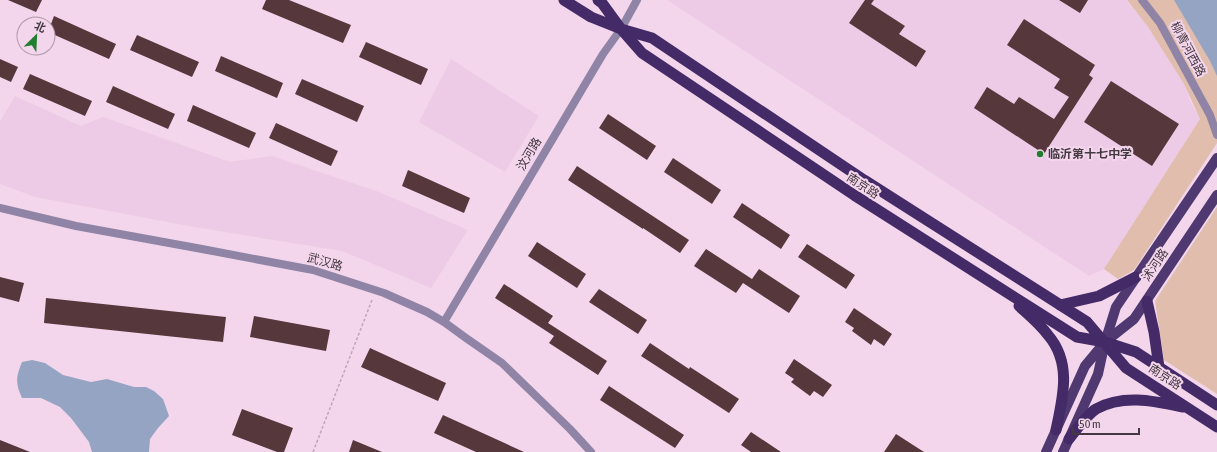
<svg xmlns="http://www.w3.org/2000/svg" width="1217" height="452" font-family="'Asap Condensed','Noto Sans SC',sans-serif">
<style>
.built{fill:#edcae5}
.green{fill:#e1bdae}
.water{fill:#95a4c3}
.building{fill:#55373c}
.lines{fill:none;stroke-linecap:round;stroke-linejoin:round}
.path{stroke:#bea6b8;stroke-width:1.5;stroke-dasharray:3 2;stroke-linecap:butt}
.minor{stroke:#8f84a5;stroke-width:8}
.tertiary{stroke:#8f84a5;stroke-width:8}
.primary{stroke:#4f3970;stroke-width:10}
.trunk{stroke:#442a66;stroke-width:11}
.poi-dot{fill:#217e2f;stroke:#f3d6ec;stroke-width:1.5}
.labels{text-anchor:middle;dominant-baseline:central;stroke-width:4;stroke-linejoin:round;paint-order:stroke}
.street-label{font-size:12px;fill:#443841;stroke:#f3d6ec}
.poi-label{font-size:12px;font-weight:bold;fill:#443841;stroke:#f3d6ec;text-anchor:start}
</style>
<rect width="100%" height="100%" fill="#f3d6ec"/>
<path class="built" d="M667,0H1126L1148,27L1184,84L1191,103L1200,119L1104,269L1089,276Z
M451,59L539,116L505,172L419,122Z
M15,96L81,126L103,117L230,162L272,156L379,192L468,230L431,288L342,251L194,227L35,197L0,184V120H1Z"/>
<path class="green" d="M1127,0H1217V143L1134,270L1118,279L1104,269L1200,119L1184,84L1148,27Z
M1217,207V394L1164,360L1155,301Z"/>
<path class="water" d="M1174,0H1217V76L1210,61Z
M32,360L45,363L63,375L91,382L107,379L134,387H146L154,391L163,399L169,416L158,428L150,439L149,452H92L89,442L71,418L60,407L41,398H22C15,383 16,377 22,362Z"/>
<path class="building" d="M8,0H42L36,12Z
M266,0H289L351,25L343,43L262,9Z
M865,0H874L871,4L905,26L899,34L926,51L916,67L849,23Z
M1059,0H1088L1080,13Z
M54,16L116,44L109,59L48,32Z
M1024,19L1095,65L1089,75L1093,78L1044,154L974,108L987,87L1014,104L1019,97L1054,119L1069,97L1054,88L1060,79L1007,45Z
M137,35L199,62L192,77L130,50Z
M366,42L428,69L421,85L359,57Z
M221,56L283,83L277,98L215,71Z
M0,59L18,67L11,82L0,77Z
M30,74L92,101L85,116L23,89Z
M302,79L364,106L357,122L295,94Z
M1111,81L1179,124L1152,166L1084,122Z
M113,86L175,114L168,129L106,102Z
M193,105L256,133L249,148L187,121Z
M608,114L656,146L647,160L599,128Z
M276,123L338,151L331,166L269,138Z
M673,158L721,190L712,204L664,172Z
M577,166L689,240L680,253L643,228V229L568,180Z
M408,170L470,198L464,213L402,186Z
M742,203L790,235L781,249L733,217Z
M537,242L586,274L577,288L528,256Z
M807,244L855,275L846,289L798,257Z
M706,249L752,279L759,269L800,296L789,313L743,283L736,293L694,266Z
M0,277L24,283L19,302L0,297Z
M504,284L553,316L548,323L607,361L598,375L549,343L554,336L495,298Z
M599,289L647,320L638,334L589,302Z
M46,298L226,317L223,342L44,323Z
M854,308L892,334L884,346L874,339L871,345L852,331L854,328L845,322Z
M254,316L330,330L326,351L250,337Z
M650,343L689,369L690,367L739,399L729,413L641,356Z
M370,348L446,383L438,401L361,367Z
M794,359L832,385L823,397L814,391L810,396L791,382L794,379L785,373Z
M609,386L684,435L675,448L600,400Z
M242,409L293,428L284,452H277L232,435Z
M443,415L524,452H476L434,433Z
M751,432L781,452H751L741,445Z
M896,434L924,452H884Z
M0,440L30,452H0Z
M353,440L382,452H349Z"/>
<g class="lines">
<path class="path" d="M313,452L372,300"/>
<path class="minor" d="M1142,0L1160,23L1210,115L1217,135"/>
<path class="tertiary" d="M0,208L76,226L202,249L313,270L384,293L427,312L444,322L466,338L502,363L570,429L591,452
M444,322L603,54L621,29L637,0"/>
<path class="primary" d="M1046,452L1085,366L1105,342L1134,319L1217,195
M1063,452L1098,374L1105,342L1116,307L1217,158"/>
<path class="trunk" d="M564,0L591,17L621,29L652,38L864,180L1087,322L1126,368L1217,427
M598,0L602,3L621,29L642,53L854,195L1077,337L1105,342L1136,352L1217,405
M1147,301L1154,332L1159,367
M1060,305L1099,296L1136,277
M1019,306C1029,315 1040,324 1048,335C1072,363 1063,397 1056,430
M1069,439C1075,431 1088,414 1096,409C1123,394 1154,401 1183,407"/>
</g>
<circle class="poi-dot" cx="1040" cy="154" r="4"/>
<g class="labels">
<g class="street-label">
<text transform="translate(1188 49) rotate(62)">柳青河西路</text>
<text transform="translate(529 154) rotate(-59)">汶河路</text>
<text transform="translate(863 186) rotate(33)">南京路</text>
<text transform="translate(325 262) rotate(16)">武汉路</text>
<text transform="translate(1155 265) rotate(-56)">沭河路</text>
<text transform="translate(1165 377) rotate(33)">南京路</text>
</g>
<g class="poi-label">
<text x="1048" y="154">临沂第十七中学</text>
</g>
</g>
<g transform="translate(36 36) rotate(24)"><circle r="19" fill="#f3d6ec" stroke="#ad97a8"/>
<path d="M0-3L7 15L0 10L-7 15Z" fill="#217e2f"/>
<text y="-6" font-size="11" font-weight="bold" text-anchor="middle" fill="#443841">北</text>
</g>
<path d="M1073 428v6h66v-6" fill="none" stroke="#443841" stroke-width="2"/>
<text x="1079" y="428" font-size="12" fill="#443841" stroke="#f3d6ec" stroke-width="3" paint-order="stroke">50 m</text>
</svg>
